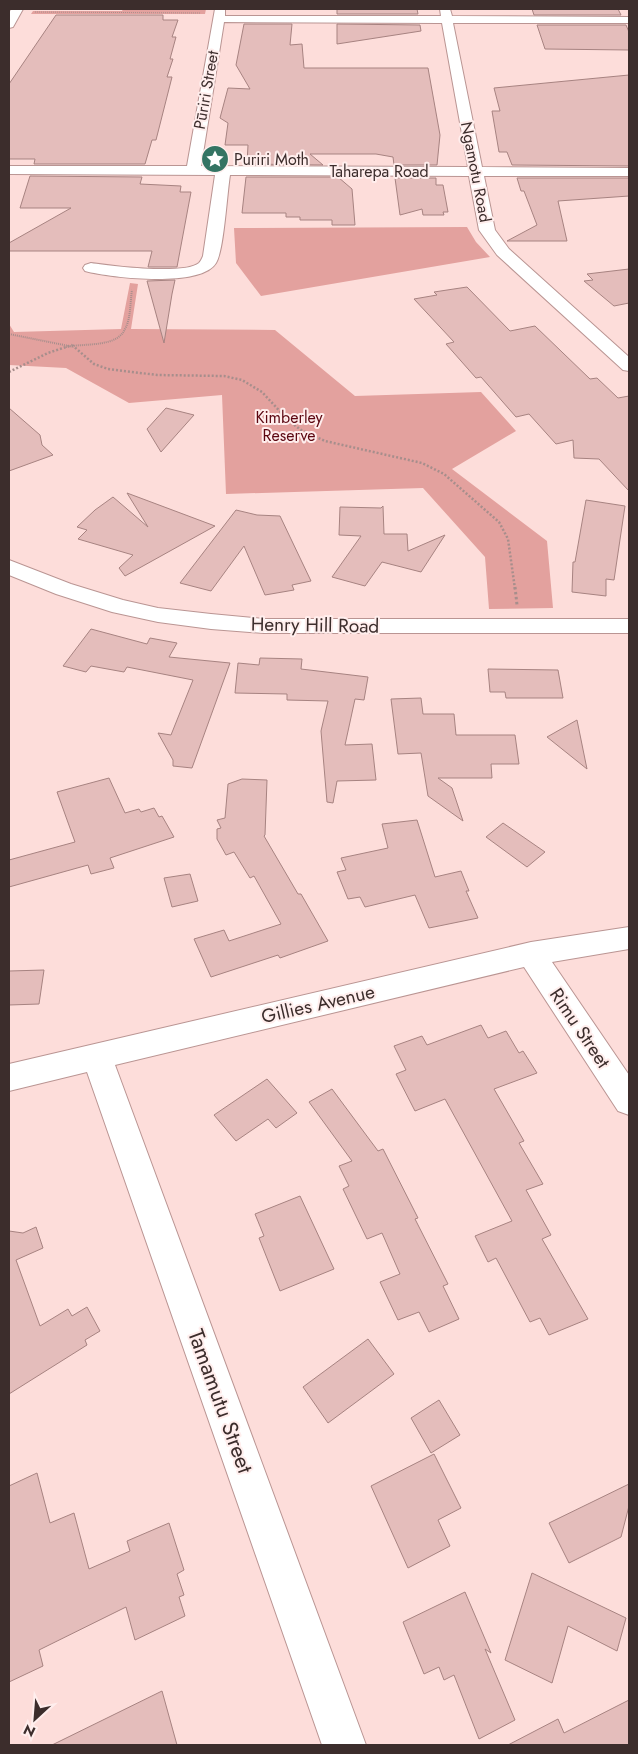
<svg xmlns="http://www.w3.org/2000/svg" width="638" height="1754" font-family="Jost,sans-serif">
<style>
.green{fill:#e3a19e}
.building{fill:#e4bdbb;stroke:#a78381}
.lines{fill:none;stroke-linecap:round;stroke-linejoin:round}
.minor-casing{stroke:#ba9593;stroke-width:2}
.path-far3{stroke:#a78e8c;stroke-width:1;stroke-dasharray:1 1;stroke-linecap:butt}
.path-far2{stroke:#a78e8c;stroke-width:2;stroke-dasharray:1 1;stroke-linecap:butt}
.path-far1{stroke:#a78e8c;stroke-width:2.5;stroke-dasharray:2 2;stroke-linecap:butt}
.path{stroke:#a78e8c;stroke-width:3;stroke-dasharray:2.5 2.5;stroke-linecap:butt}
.minor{fill:#fff;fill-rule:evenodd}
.labels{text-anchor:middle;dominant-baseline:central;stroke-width:4;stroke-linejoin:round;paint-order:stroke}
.far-street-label{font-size:16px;fill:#3c2d2c;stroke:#ffeeed}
.far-poi-label{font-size:16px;fill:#3c2d2c;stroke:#ffeeed;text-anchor:start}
.far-park-label{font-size:16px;fill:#5c0711;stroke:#ffeeed}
.street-label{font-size:19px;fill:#3c2d2c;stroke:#ffeeed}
.near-street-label{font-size:22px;fill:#3c2d2c;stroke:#ffeeed}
</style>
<rect width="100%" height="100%" fill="#fdddda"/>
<path class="green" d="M123,9H206L205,14H31L33,11H122Z
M467,227L476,242L490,257L261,296L236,263L234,228Z
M130,283L138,284L131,329L275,330L355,396L481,392L516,431L452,469L547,541L553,608L489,609L485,557L423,488L226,494L222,395L129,403L66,368L9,365V324L14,332L121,329Z"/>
<path class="building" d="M337,9H417L418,14H337Z
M532,9H618L621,15H534Z
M56,15H163V20H178L172,37H176L170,59H173L167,77H172L156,140H152L145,164H34L35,159H9V84Z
M244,24H292L290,45L302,44L304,68H428L440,135L437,165H394L393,157L376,154H310L323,165L247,164L248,145H225L228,123L220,118L228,88L250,89L236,65Z
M337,24L420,25L421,31L337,44Z
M537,25H626L629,32V50L545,49Z
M629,75V166L512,165L507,152H499L492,111H500L494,88Z
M30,176L142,177L140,184L181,186L180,192H191L177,267H148L152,251H9V243L71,208H20Z
M246,177H338L352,189L355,225H332V220H300V217H286V213H242Z
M395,178H436V185H443L448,212H443L444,215H423L422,209L400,215Z
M517,178H629V196L558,201L567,241H507L537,225L524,191H521Z
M629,269V303L614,306L584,281L593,280L587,274Z
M175,280L172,294L164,343L147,281Z
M467,287L510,331L535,326L590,379L597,378L618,398L629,396V491L599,459L574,458L573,440L556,444L529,414L516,417L481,377L476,378L446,344L454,342L414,299L437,295L434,292Z
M9,408L40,435L42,445L53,455L9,471Z
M166,408L194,415L161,452L147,429Z
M127,493L215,526L125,576L119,568L133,555L78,539L87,530L77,527L95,510L113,497L148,527Z
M586,500L625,506L614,580L606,579V596L572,592L573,562H575Z
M383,506L384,534H407L408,551L445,535L421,572L382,562L365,586L332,577L361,536L339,535L340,507L381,508Z
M236,510L257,515L280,516L311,581L292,585L294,590L265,595L244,546L211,591L180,583Z
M91,629L147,644L150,638L177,643L169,657L230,663L192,768L173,766V760L158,733L171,735L193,680L127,667L124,672L91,666L86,672L63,666Z
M260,658L302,659L301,669L368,677L364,700L355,699L345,745L372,744L376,780L337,781L333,803L327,802L321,731L328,701L287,700V694L235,693L238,663L259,665Z
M488,669L558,670L563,698H506L505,692H490Z
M421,698L423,714H454L456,735H515L519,764H491L492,778H438L452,788L463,821L428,796L421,753L398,754L391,699Z
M577,720L587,769L547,737Z
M109,778L125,813L139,809L141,812L154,808L159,817L162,816L174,837L110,858L114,868L91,874L88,865L9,887V860L75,842L57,792Z
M242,779L267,780L265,835L264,836L298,894H301L328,941L280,958L278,955L211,977L194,939L224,930L229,941L281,924L254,876L250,878L234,852L226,855L217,839V829L221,828L217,820L225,818L228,784Z
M417,820L435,877L461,871L469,891H466L478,918L429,928L415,895L365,907L360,897L348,899L337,872L346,870L341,858L388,848L382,824Z
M503,823L545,852L527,867L486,837Z
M190,874L198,901L172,907L164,878Z
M44,970L39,1004L9,1005V971Z
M481,1025L488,1038L506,1031L519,1053L523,1051L537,1073L494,1089L524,1141L519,1143L543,1184L526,1190L551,1235L542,1239L588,1319L549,1335L540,1318L530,1322L496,1258L488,1262L475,1236L512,1221L445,1099L415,1111L396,1074L406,1070L394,1046L422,1036L427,1045Z
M267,1079L297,1113L276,1128L268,1119L236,1141L214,1115Z
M332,1089L378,1151L383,1149L418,1218L415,1219L448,1284L443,1286L459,1319L429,1332L419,1312L398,1320L380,1282L400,1274L382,1233L367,1239L343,1189L349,1186L339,1166L352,1161L309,1102Z
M300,1196L334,1269L280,1291L259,1238L264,1236L255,1214Z
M36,1227L43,1248L16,1260L40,1326L68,1309L72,1316L87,1307L100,1331L85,1340L87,1345L9,1394V1231L23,1233Z
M368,1339L394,1374L328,1423L303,1387Z
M439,1400L460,1435L431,1453L411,1418Z
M434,1454L461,1508L438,1520L450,1546L408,1568L371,1486Z
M37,1473L50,1523L74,1513L89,1569L130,1551L127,1541L169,1523L184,1570L177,1574L184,1595L179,1597L185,1616L135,1640L126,1607L39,1650L43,1666L9,1682V1486Z
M629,1484V1506L621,1537L569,1563L549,1523Z
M532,1573L626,1618L617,1651L568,1626L552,1683L505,1660Z
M465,1592L491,1653L485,1649L515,1720L479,1739L454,1675L444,1680L439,1667L424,1674L403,1622Z
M162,1691L177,1745H52Z
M629,1700V1745H508L558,1719L564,1733Z"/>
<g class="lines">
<g class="minor-casing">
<path id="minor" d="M11,9H23L13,27L9,28V14Z
M215,9H225V16H441L440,9H450L452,16L629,17V23H453L482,167L629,168V176H484L495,230L509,249L629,357V371L623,370L497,255L479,230L469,176L230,175C227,193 224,250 216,263C201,288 111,278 85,271L83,268L85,265L91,263C111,266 185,275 199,263C201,261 202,258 203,256L215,175L9,174V166H187ZM224,22L442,23L468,167L201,166Z
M9,560L71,584L123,600L158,608L211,614L264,619H629V633H264L211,629L158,622L112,612L56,594L9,575Z
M629,927V949L552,962L629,1075V1115L618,1111L524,967L115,1065L366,1745H322L87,1072L9,1091V1064L531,942Z"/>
</g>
<path class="path-far3" d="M35,12L201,13"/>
<path class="path-far2" d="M9,334L74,347
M66,347C83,343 117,348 125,329C131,318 130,303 132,290"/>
<path class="path-far1" d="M72,345L94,364L108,369L157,375L224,376L242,380L262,392L288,420L301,430L325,441L422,463L444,474L499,522L508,539L515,589
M9,372L48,353L72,345"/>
<path class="path" d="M515,587L517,605"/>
<use href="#minor" class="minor"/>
</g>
<defs>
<g id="sight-disc" transform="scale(1.4375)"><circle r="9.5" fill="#347463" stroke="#ffeeed"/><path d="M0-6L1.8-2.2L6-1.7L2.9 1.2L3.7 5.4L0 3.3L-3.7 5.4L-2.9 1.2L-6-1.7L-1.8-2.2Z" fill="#fff"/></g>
</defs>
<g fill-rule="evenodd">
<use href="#sight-disc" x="215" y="159"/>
</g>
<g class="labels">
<g class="far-street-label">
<text transform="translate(206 90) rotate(-80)">Pūriri Street</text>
<text x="379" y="171">Taharepa Road</text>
<text transform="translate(476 172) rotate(79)">Ngamotu Road</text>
</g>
<g class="far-poi-label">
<text x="234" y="159">Puriri Moth</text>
</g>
<g class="far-park-label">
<text x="289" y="417">Kimberley<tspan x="289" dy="18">Reserve</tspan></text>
</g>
<g class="street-label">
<text transform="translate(315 625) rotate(1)">Henry Hill Road</text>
<text transform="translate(318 1004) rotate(-13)">Gillies Avenue</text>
<text transform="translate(580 1028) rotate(56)">Rimu Street</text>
</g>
<g class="near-street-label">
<text transform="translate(221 1401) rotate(70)">Tamamutu Street</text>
</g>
</g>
<rect width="638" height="1754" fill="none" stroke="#3c2d2c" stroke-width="20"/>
<g transform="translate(35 1719) rotate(206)" stroke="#ffeeed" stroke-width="4" paint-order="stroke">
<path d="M0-4L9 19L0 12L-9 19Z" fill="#3c2d2c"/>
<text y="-8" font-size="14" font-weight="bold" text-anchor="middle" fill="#3c2d2c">N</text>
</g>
</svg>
